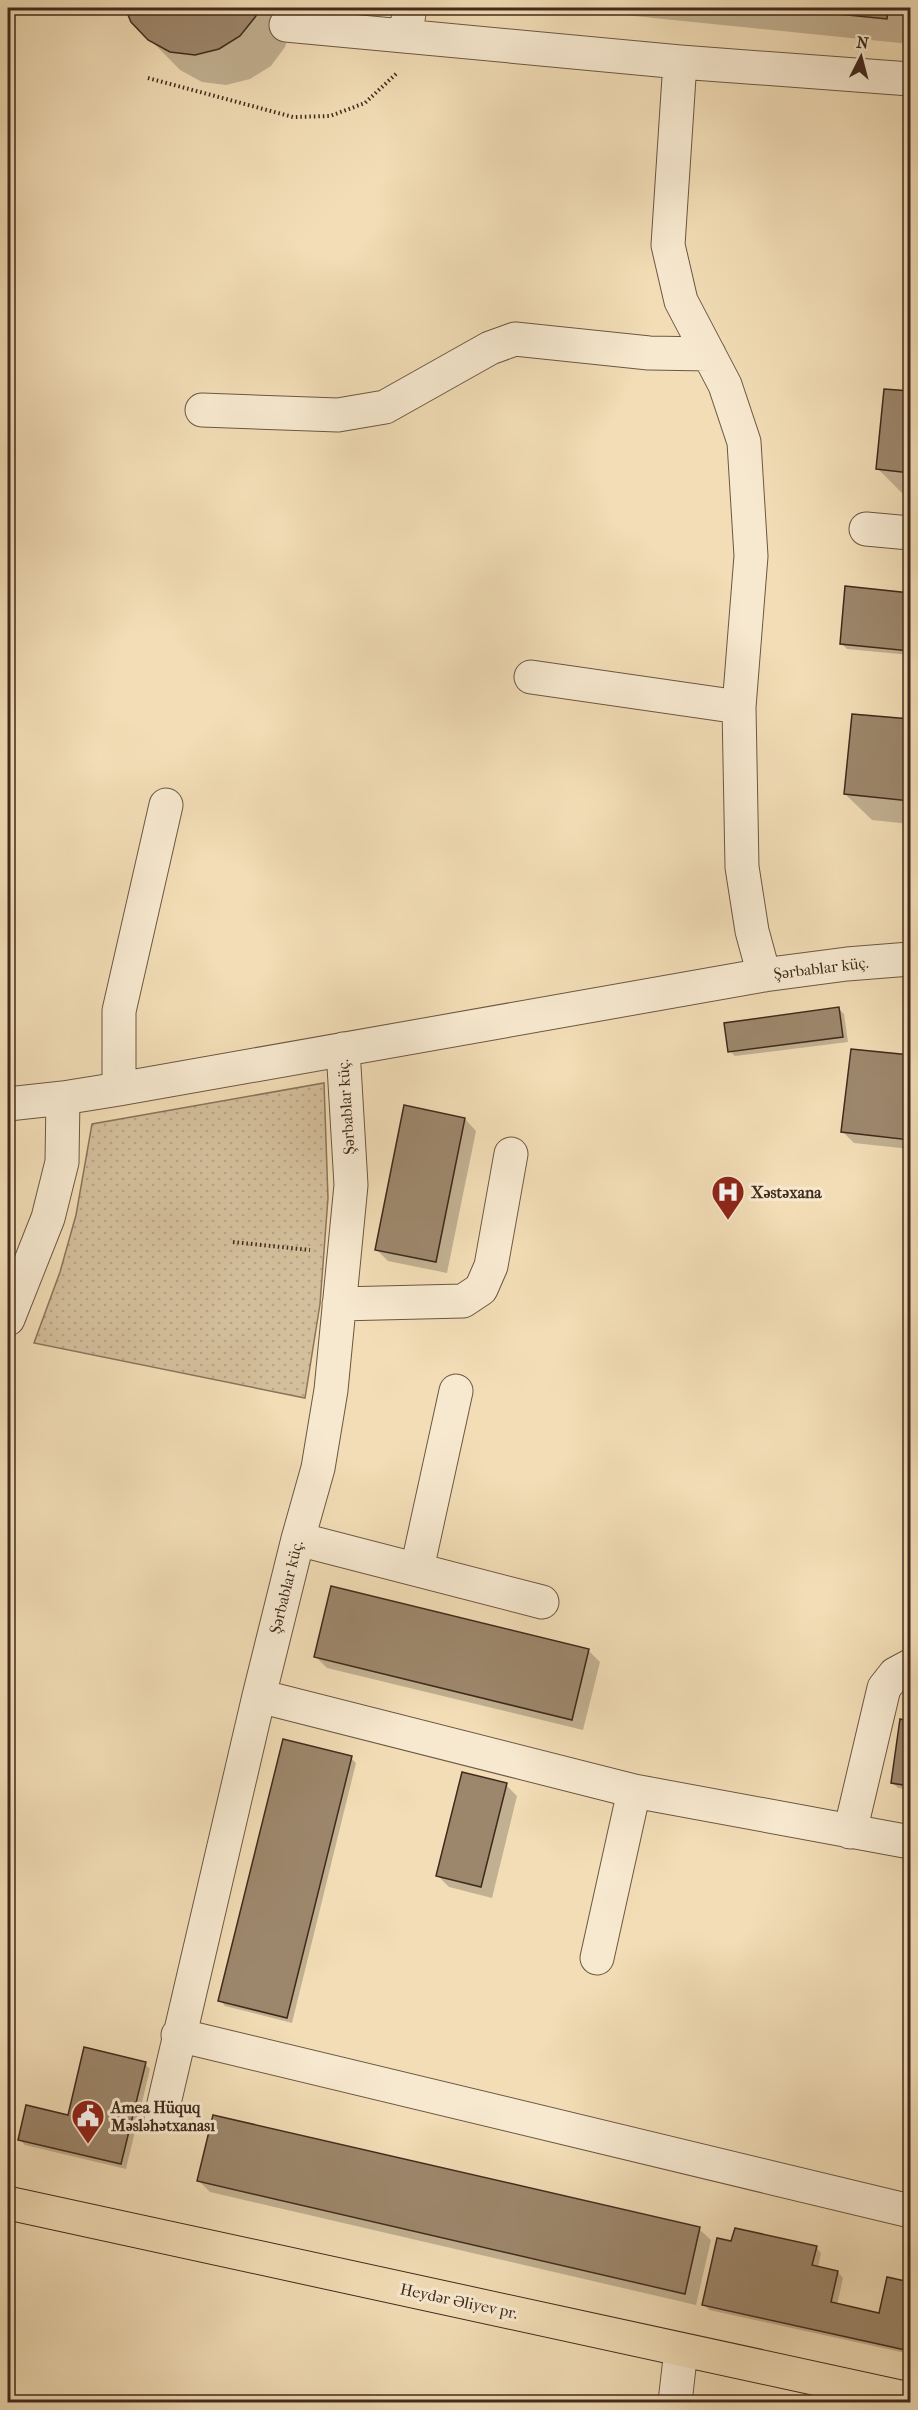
<svg xmlns="http://www.w3.org/2000/svg" width="918" height="2410" font-family="'IM FELL French Canon',serif">
<style>
.grass{fill:url(#grass-dots);stroke:#8a745c;stroke-width:1.5}
.shadow{fill:#0003}
.building{fill:#9d876c;stroke:#402a1c;stroke-width:1.5}
.lines{fill:none;stroke-linecap:round;stroke-linejoin:round}
.minor-casing{stroke:#6c5742;stroke-width:35}
.major-casing{stroke:#402a1c;stroke-width:35}
.path{stroke:#402a1c;stroke-width:4;stroke-dasharray:1.5 3;stroke-linecap:butt}
.minor{stroke:#f7e9d0;stroke-width:33}
.major{stroke:#f2ddb6;stroke-width:33}
.labels{text-anchor:middle;dominant-baseline:central;stroke-width:6;stroke-linejoin:round;paint-order:stroke}
.street-label{font-size:16px;fill:#402a1c;stroke:#f7e9d0}
.poi-label{font-size:16px;font-weight:bold;fill:#402a1c;stroke:#f7e9d0;text-anchor:start}
</style>
<defs>
<pattern id="grass-dots" width="8" height="8" patternUnits="userSpaceOnUse" patternTransform="scale(1.5)"><rect width="8" height="8" fill="#d4bf9c"/><path d="M2 2h.1M6 6h.1" fill="none" stroke="#b7a486" stroke-width="1.8" stroke-linecap="round"/></pattern>
</defs>
<rect width="100%" height="100%" fill="#f2ddb6"/>
<filter id="stains"><feTurbulence type="fractalNoise" baseFrequency=".00333" numOctaves="4"/><feColorMatrix values="0 0 0 0 .2 0 0 0 0 .09 0 0 0 0 .02 0 0 0 .5 -.17"/></filter>
<radialGradient id="worn" r=".72"><stop offset=".6" stop-color="#630" stop-opacity="0"/><stop offset="1" stop-color="#630" stop-opacity=".3"/></radialGradient>
<path class="grass" d="M324,1083L328,1198L320,1304L305,1398L34,1343L60,1272L76,1215L92,1124Z"/>
<path class="shadow" d="M126,8H292V23L285,47L271,66L250,79L226,85L202,82L180,70L132,21Z
M556,8H910V44Z
M886,390L910,393V496L904,495L878,469Z
M847,588L910,595V655L847,649L841,643Z
M853,715L910,721V824L872,820L845,794Z
M839,1009L844,1014L848,1042L735,1056L730,1051Z
M852,1050L910,1057V1149L854,1143L843,1132Z
M465,1119L476,1131L447,1273L388,1261L377,1250Z
M332,1588L589,1651L600,1662L583,1730L327,1668L315,1656Z
M902,1721L910,1722V1790L898,1788L892,1782Z
M351,1758L356,1763L292,2023L225,2006L220,2000Z
M506,1785L517,1796L492,1898L449,1887L437,1875Z
M145,2064L150,2069L126,2169L25,2145L19,2139L69,2117Z
M199,2181L699,2229L711,2240L696,2305L210,2192Z
M816,2247L821,2253L818,2268L838,2272L843,2278L837,2305L880,2315L888,2279L910,2283V2354L709,2310L704,2304Z"/>
<path class="building" d="M125,8H258L256,16L240,36L219,49L195,55L170,52L148,40L131,22Z
M777,8H888L887,19Z
M884,389L910,391V473L876,469Z
M845,586L910,593V651L840,644Z
M852,714L910,719V801L844,794Z
M839,1007L843,1037L728,1052L724,1023Z
M851,1049L910,1055V1140L841,1132Z
M404,1105L465,1118L436,1262L375,1250Z
M331,1586L589,1649L572,1720L314,1657Z
M900,1719L910,1721V1786L891,1783Z
M283,1739L352,1756L287,2018L218,2001Z
M462,1772L507,1783L481,1887L436,1876Z
M84,2047L146,2062L121,2164L18,2140L26,2105L68,2115Z
M213,2115L700,2227L685,2294L197,2181Z
M735,2228L817,2246L812,2265L838,2271L831,2302L879,2313L887,2277L910,2282V2351L702,2305L717,2238L731,2241Z"/>
<g class="lines">
<g class="minor-casing">
<path id="minor" d="M286,25L680,62L910,79
M405,36L410,8
M680,62L668,245L681,301L725,385L744,442L751,556L739,707L742,867L752,931L764,975
M202,410L338,415L385,407L490,348L515,339L649,353L709,354
M866,529L910,533
M531,677L739,707
M119,1089V1011L166,805
M8,1104L63,1098L119,1089L764,975L847,964L910,959
M339,1304L463,1301L481,1289L491,1266L511,1154
M8,1319L48,1218L62,1162L63,1098
M298,1539L542,1602
M417,1569L456,1391
M259,1696L634,1791L910,1842
M850,1832L884,1688L895,1674L910,1666
M597,1958L634,1791
M178,2035L910,2211
M161,2116L259,1696L298,1539L318,1468L331,1390L351,1185L343,1049
M675,2402L681,2350"/>
</g>
<g class="major-casing">
<path id="major" d="M8,2203L910,2399"/>
</g>
<path class="path" d="M148,78L293,117L330,116L365,103L398,72
M233,1242L310,1250"/>
<use href="#minor" class="minor"/>
<use href="#major" class="major"/>
</g>
<defs>
<g id="hospital-pin" transform="scale(1.725)"><path d="M0 17L-7.5 6A9.5 9.5 0 1 1 7.5 6Z" fill="#8f2418" stroke="#f7e9d0"/><path d="M-5-5h3v3.5h4V-5h3V5h-3V1.5h-4V5h-3Z" fill="#fff"/></g>
<g id="civic-pin" transform="scale(1.725)"><path d="M0 17L-7.5 6A9.5 9.5 0 1 1 7.5 6Z" fill="#8f2418" stroke="#f7e9d0"/><path d="M-.6-6.5H3V-4.5H.6V-3L4-1V1h2V6H-6V1h2V-1L-.6-3ZM-1.2 2.5V6h2.4V2.5Z" fill="#fff"/></g>
</defs>
<g fill-rule="evenodd">
<use href="#hospital-pin" x="728" y="1192"/>
<use href="#civic-pin" x="88" y="2116"/>
</g>
<g class="labels">
<g class="street-label">
<text transform="translate(821 968) rotate(-7)">Şərbablar küç.</text>
<text transform="translate(346 1107) rotate(-94)">Şərbablar küç.</text>
<text transform="translate(286 1587) rotate(-76)">Şərbablar küç.</text>
<text transform="translate(459 2301) rotate(12)">Heydər Əliyev pr.</text>
</g>
<g class="poi-label">
<text x="751" y="1192">Xəstəxana</text>
<text x="111" y="2107">Amea Hüquq<tspan x="111" dy="18">Məsləhətxanası</tspan></text>
</g>
</g>
<rect width="918" height="2410" fill="none" stroke="#f2ddb6" stroke-width="30"/>
<rect x="9" y="9" width="900" height="2392" fill="none" stroke="#402a1c" stroke-width="3"/>
<rect x="15" y="15" width="888" height="2380" fill="none" stroke="#402a1c" stroke-width="1.5"/>
<g transform="translate(861 57) rotate(6)" stroke="#f7e9d0" stroke-width="4.5" paint-order="stroke">
<path d="M0-4.5L10 22L0 15L-10 22Z" fill="#402a1c"/>
<text y="-9" font-size="16" font-weight="bold" text-anchor="middle" fill="#402a1c">N</text>
</g>
<rect width="100%" height="100%" filter="url(#stains)"/>
<rect width="100%" height="100%" fill="url(#worn)"/>
</svg>
